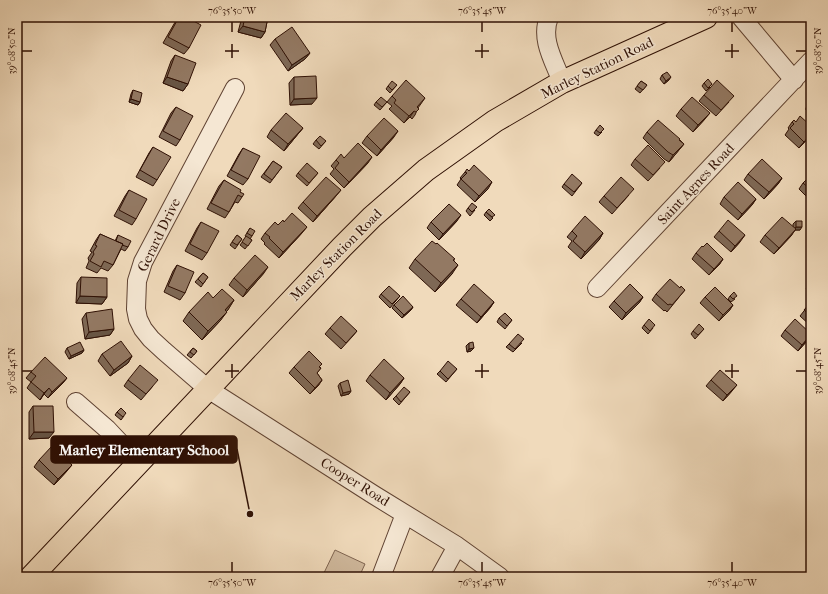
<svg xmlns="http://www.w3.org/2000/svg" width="828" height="594" font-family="'IM FELL French Canon',serif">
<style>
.green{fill:#cfb89c;stroke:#7f6450}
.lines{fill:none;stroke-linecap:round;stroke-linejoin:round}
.minor-casing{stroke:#5f4232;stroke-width:20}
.major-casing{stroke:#2f1004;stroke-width:24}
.minor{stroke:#f5e7d3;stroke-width:18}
.major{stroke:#f0dabb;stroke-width:22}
.wall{fill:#7e6855;stroke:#2f1004}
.shaded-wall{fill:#675545;stroke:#2f1004}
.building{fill:#937963;stroke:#2f1004}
.ticks{fill:none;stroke:#2f1004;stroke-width:1.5}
.labels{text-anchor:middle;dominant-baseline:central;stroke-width:3;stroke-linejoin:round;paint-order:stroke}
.street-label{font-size:14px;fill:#2f1004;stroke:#f5e7d3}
.leader{fill:none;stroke:#2f1004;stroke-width:1.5}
.callout-dot{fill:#2f1004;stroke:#f5e7d3;stroke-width:1.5}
.callout{fill:#2f1004;stroke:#2f1004;stroke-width:1.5}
.callout-label{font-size:15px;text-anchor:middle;font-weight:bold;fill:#fff}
.neatline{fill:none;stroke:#2f1004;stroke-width:1.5}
.ticks-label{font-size:10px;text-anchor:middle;fill:#2f1004}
</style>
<rect width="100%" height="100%" fill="#f0dabb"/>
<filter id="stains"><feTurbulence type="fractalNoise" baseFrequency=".005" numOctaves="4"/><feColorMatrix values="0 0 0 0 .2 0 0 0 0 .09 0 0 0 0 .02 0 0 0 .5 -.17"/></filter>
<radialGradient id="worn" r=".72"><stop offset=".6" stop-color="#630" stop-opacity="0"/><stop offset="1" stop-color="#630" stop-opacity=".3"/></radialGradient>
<path class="green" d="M335,550L365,564L359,577H322Z"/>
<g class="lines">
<g class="minor-casing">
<path id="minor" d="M549,17C540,39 554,61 562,82
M741,17L794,80
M235,88L143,262L137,281L136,309L138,319L143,329L151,339L164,351L208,389L374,495L457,546L500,577
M597,288L811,61
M76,402L107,429L138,462
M381,577L405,514
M440,577L457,546"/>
</g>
<g class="major-casing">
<path id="major" d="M31,577L342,247L372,217L426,170L495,121L562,82L706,17"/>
</g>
<use href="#minor" class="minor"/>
<use href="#major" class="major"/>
</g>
<path class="wall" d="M178,17H186L189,48L184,54L163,43Z
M242,17H268L265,32L261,38L238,32Z
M275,39L310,53L305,59L288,71L270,45Z
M175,55L188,84L183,91L163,83L171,61Z
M662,75L669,80L664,84L660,79Z
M294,77L312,104L290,105L289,83Z
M641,81L647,85L640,93L635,89Z
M704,83L710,87L706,91L702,86Z
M397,85L390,93L386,89L388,86Z
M133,90L140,102L138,105L129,102L131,94Z
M704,95L729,102L716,116L699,101Z
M392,96L425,98L418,108L415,115L412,119L410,117L404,123L389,109L392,106L387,102Z
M811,100V115L806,110V108Z
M376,102H387L380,110L374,105Z
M176,107L180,140L176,146L159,137L171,113Z
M681,109L705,119L693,132L676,116Z
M792,122L811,135L799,148L785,135L789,129L788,128Z
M303,128L298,134L284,151L267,137L271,130Z
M596,130L602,132L598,136L594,133Z
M647,132L680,140L684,144L669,162L664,159L643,138Z
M367,136L394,137L377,156L362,143Z
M316,140L326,141L319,149L313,144Z
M153,147L157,180L153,186L136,177L149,153Z
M243,148L248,179L243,185L227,176L239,154Z
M344,158L368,163L344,188L330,174L334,169L331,166L336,160Z
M635,159L660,168L648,181L631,165Z
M273,161L282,167L270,183L261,177Z
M469,171L488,189L475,202L457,185L461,179L460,178L465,172Z
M298,173H318L307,186L296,176Z
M748,174L782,178L778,184L764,199L744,180Z
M811,175V201L799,189L803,183Z
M224,180L240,192L242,197L238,203L235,202L229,212L225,218L207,209L219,186Z
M582,183L572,196L562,187L564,184Z
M129,190L136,219L132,225L114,216L125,196Z
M629,195L612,214L599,202L604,196Z
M336,196L313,222L298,208L303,202Z
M724,197L756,199L752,205L738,220L720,204Z
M468,208L475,210L470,216L466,211Z
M486,212L493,218L490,221L484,215Z
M457,221L439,240L427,228L431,222Z
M796,221L800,230H795L791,236L774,254L760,242L765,235L793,227V224Z
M201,222L207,253L202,260L185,251L197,228Z
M284,222L302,233L279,258L264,244L265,243L261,239L265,233Z
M250,228L252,236L250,239L252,240L245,249L240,245L246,237L245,236Z
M572,231L603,233L599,240L581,259L568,247L572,241L567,237Z
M719,231L740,242L731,252L714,237Z
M100,234L115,241L118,235L128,247L125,251L121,249L113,265L108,271L101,268L97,273L86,268L89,261L88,258L92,252L90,251L96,240Z
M237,235L242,239L235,249L230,245Z
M696,253L723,259L719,265L709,275L692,259Z
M415,259L454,260L452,274L435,292L409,268Z
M177,265L185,293L180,300L164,292L173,271Z
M203,273L208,277L201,287L195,282Z
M264,273L243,297L229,285L234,278Z
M81,277L107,297L102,304L76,303L77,283Z
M811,282V293L806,289Z
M680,288L685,290L680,296L667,312L665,310L664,311L652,300L656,294Z
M381,294L400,296L390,308L379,297Z
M730,296L735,299L731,302L728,299Z
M643,297L639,303L622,320L609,307L614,301Z
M705,297L733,305L729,311L719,321L700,303Z
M213,298L234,300L220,321L202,340L183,321L189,312Z
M461,299L494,302L490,308L477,323L456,305Z
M811,302V326L800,316Z
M394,305L413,307L411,310L402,318L392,308Z
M86,313L114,329L110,335L85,339L82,319Z
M499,318L512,320L505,329L497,322Z
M644,325L653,328L648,334L642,328Z
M330,328L357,331L352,337L341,349L325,334Z
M704,329L695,339L691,334L693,331Z
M785,330L811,335L807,341L798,351L781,336Z
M469,343L471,351L467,352L466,346Z
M522,343L513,352L506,347L509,344Z
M67,348L84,350L82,353L69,359L65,352Z
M193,348L197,351L191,358L187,355Z
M102,354L132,356L128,363L110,376L98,361Z
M294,367H320L321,368L317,373L322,380L318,386L310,394L289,373Z
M457,369L446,382L437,374L440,371Z
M31,372L67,378L62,384L48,398L44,394L40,400L27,388L31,382L26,378Z
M370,375L404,378L400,384L386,400L366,381Z
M128,380L153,386L141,400L124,386Z
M711,380L732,391L723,401L706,386Z
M340,383L351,391L349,394L341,396L338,386Z
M410,392L399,405L393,399L396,396Z
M33,406L49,438L29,439V412Z
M117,412L124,416L121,420L115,415Z
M39,460L67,471L54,485L34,467Z"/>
<path class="shaded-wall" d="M243,26L265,32L261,38L238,32Z
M310,53L305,59L288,71L292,65Z
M167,77L188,84L183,91L163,83Z
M671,77L669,80L664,84L666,81Z
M317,98L312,104L290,105L294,99Z
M131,99L140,102L138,105L129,102Z
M414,111L410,117L404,123L409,116Z
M710,113L705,119L693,132L698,125Z
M303,128L298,134L284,151L288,144Z
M398,131L394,137L377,156L381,150Z
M811,134V135L799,148L804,142Z
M684,144L669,162L673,155Z
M372,157L368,163L344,188L349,182Z
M782,178L778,184L764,199L769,192Z
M492,182L488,189L475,202L479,196Z
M341,190L336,196L313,222L317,216Z
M756,199L752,205L738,220L742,214Z
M461,215L457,221L439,240L443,234Z
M307,227L302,233L279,258L283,252Z
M796,227H802L800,230H795L791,236L774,254Z
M603,233L599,240L581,259L585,252Z
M745,235L740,242L731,252L735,246Z
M723,259L719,265L709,275L714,269Z
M458,265L452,274L435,292L441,283Z
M268,267L264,273L243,297L247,290Z
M80,296L107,297L102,304L76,303Z
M643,297L639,303L622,320L626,313Z
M234,300L228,310L219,319L225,310Z
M494,302L490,308L477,323L481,317Z
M733,305L729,311L719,321L723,315Z
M413,307L411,310L402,318L404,315Z
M227,312L220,321L202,340L208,331Z
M114,329L110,335L85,339L89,332Z
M811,335L807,341L798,351L802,345Z
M474,348L471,351L467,352L469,349Z
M84,350L82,353L69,359L71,356Z
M132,356L128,363L110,376L114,370Z
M67,378L62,384L48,398L52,392Z
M404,378L400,384L386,400L390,393Z
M322,380L318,386L310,394L315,388Z
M737,385L732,391L723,401L727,395Z
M49,388L44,394L40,400L44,393Z
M351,391L349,394L341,396L343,393Z
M34,432H54L49,438L29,439Z
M72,465L67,471L54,485L58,479Z"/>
<path class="building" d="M179,17H186L201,25L189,48L168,37Z
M245,17H268L265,32L243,26Z
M292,27L310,53L292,65L275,39Z
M175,55L196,63L188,84L167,77Z
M667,72L671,77L666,81L662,75Z
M316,76L317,98L294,99V77Z
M708,79L712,84L708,88L704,83Z
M406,80L425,98L417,107L419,109L416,112L414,111L409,116L394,103L396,100L392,96Z
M717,80L734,96L721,110L704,95Z
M392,81L397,85L392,90L388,86Z
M641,81L647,85L643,90L637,86Z
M133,90L142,93L140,102L131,99Z
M381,97L387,102L382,107L376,102Z
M692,97L710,113L698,125L681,109Z
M176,107L193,116L180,140L163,131Z
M286,113L303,128L288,144L271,130Z
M800,116L811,126V134L804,142L790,128L794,124L792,122L794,120L796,122Z
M384,118L398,131L381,150L367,136Z
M658,120L680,139L679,140L684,144L673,155L668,152L647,132Z
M600,125L604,129L600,133L596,130Z
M320,136L326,141L321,146L316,140Z
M358,143L372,157L349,182L335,168L339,163L336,160L341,154L344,158Z
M648,145L665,162L653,175L635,159Z
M153,147L171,157L157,180L140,170Z
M243,148L260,156L248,179L231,170Z
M762,159L782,178L769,192L748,174Z
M273,161L282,167L272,180L264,174Z
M307,163L318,173L309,183L298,173Z
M474,165L492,182L479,196L461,179L467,173L465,172L467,169L469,171Z
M572,174L582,183L574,192L564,184Z
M811,175V190L803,183Z
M326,177L341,190L317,216L303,202Z
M621,177L634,189L617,208L604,196Z
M224,180L241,190L240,192L244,194L242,197L238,195L229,212L211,203Z
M738,182L756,199L742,214L724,197Z
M129,190L147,199L136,219L119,210Z
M472,203L477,207L472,212L468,208Z
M449,204L461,215L443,234L431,222Z
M489,209L495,215L492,217L486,212Z
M292,213L307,227L283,252L269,238L270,237L265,233L275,222L278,225L283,220L284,222Z
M585,216L603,233L585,252L573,241L577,236L572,231Z
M782,217L796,229L779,248L765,235Z
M728,220L745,235L735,246L719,231Z
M796,221H802V227H796Z
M201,222L219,231L207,253L190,244Z
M250,228L255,231L252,236L247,233Z
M100,234L123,244L113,265L104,261L101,267L90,261L94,254L93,252L97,246L95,245Z
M118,235L131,241L128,247L122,245L123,244L116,241Z
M237,235L242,239L237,245L232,242Z
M246,236L252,240L248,246L242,242Z
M432,241L436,244L437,243L455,259L453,260L458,265L441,283L415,259Z
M707,243L723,259L714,269L696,253L702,246L703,247Z
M255,255L268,267L247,290L234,278Z
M177,265L194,272L185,293L168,286Z
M203,273L208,277L203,284L198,279Z
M81,277L107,278V297L80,296Z
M670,279L680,288L681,286L685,290L672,305L670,304L668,305L656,294Z
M811,282V288L808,285Z
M474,284L494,302L481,317L461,299Z
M630,284L643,297L626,313L614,301Z
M389,286L400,296L392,304L381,294Z
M715,287L733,305L723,315L705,297Z
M222,289L234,300L225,310L227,312L208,331L189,312L208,292L213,298Z
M734,292L737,296L733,299L730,296Z
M403,296L413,307L404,315L394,305Z
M811,302V316L804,310Z
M112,309L114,329L89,332L86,313Z
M505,313L512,320L507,326L499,318Z
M341,316L357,331L346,343L330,328Z
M649,319L655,325L650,331L644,325Z
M795,319L811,334L802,345L785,330Z
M699,324L704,329L698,335L693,331Z
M518,334L524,339L515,349L509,344Z
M121,341L132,356L114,370L102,354Z
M80,342L84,350L71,356L67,348Z
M473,342L474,348L469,349V343Z
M193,348L197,351L194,355L190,352Z
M309,351L322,364L319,367L321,368L317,373L322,380L315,388L294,367Z
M45,357L67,378L52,392L49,388L44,393L31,382L36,376L31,372Z
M384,359L404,378L390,393L370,375Z
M448,361L457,369L448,379L440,371Z
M140,365L158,380L146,394L128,380Z
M720,370L737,385L727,395L711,380Z
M348,380L351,391L343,393L340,383Z
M404,387L410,392L401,402L396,396Z
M33,406H53L54,432H34Z
M121,408L126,413L123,417L117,412Z
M52,446L72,465L58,479L39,460Z
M18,463L22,468L17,471V464Z"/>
<path class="ticks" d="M232,22V32M482,22V32M732,22V32M232,44V58M482,44V58M732,44V58M22,51H32M225,51H239M475,51H489M725,51H739M796,51H806M232,364V378M482,364V378M732,364V378M22,371H32M225,371H239M475,371H489M725,371H739M796,371H806M232,562V572M482,562V572M732,562V572"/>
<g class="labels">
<g class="street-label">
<text transform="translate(597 68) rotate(-26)">Marley Station Road</text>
<text transform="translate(696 184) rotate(-47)">Saint Agnes Road</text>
<text transform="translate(159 235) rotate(-64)">Gerard Drive</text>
<text transform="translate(336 255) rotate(-45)">Marley Station Road</text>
<text transform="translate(355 482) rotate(32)">Cooper Road</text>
</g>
</g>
<path class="leader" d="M250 514L237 449"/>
<circle class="callout-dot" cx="250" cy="514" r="4"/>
<rect class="callout" x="51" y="436" width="186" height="27" rx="4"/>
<g class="callout-label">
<text x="144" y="455">Marley Elementary School</text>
</g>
<rect width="828" height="594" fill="none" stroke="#f0dabb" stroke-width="44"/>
<rect x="22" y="22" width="784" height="550" class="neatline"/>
<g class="ticks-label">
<text x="232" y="14">76°35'50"W</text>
<text x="482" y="14">76°35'45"W</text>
<text x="732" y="14">76°35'40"W</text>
<text transform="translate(11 51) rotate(-90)" y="4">39°08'50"N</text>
<text transform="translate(817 51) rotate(-90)" y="4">39°08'50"N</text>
<text transform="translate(11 371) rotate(-90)" y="4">39°08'45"N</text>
<text transform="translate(817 371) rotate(-90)" y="4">39°08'45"N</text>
<text x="232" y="586">76°35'50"W</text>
<text x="482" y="586">76°35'45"W</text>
<text x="732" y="586">76°35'40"W</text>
</g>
<rect width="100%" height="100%" filter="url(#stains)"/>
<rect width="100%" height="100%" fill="url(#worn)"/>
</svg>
